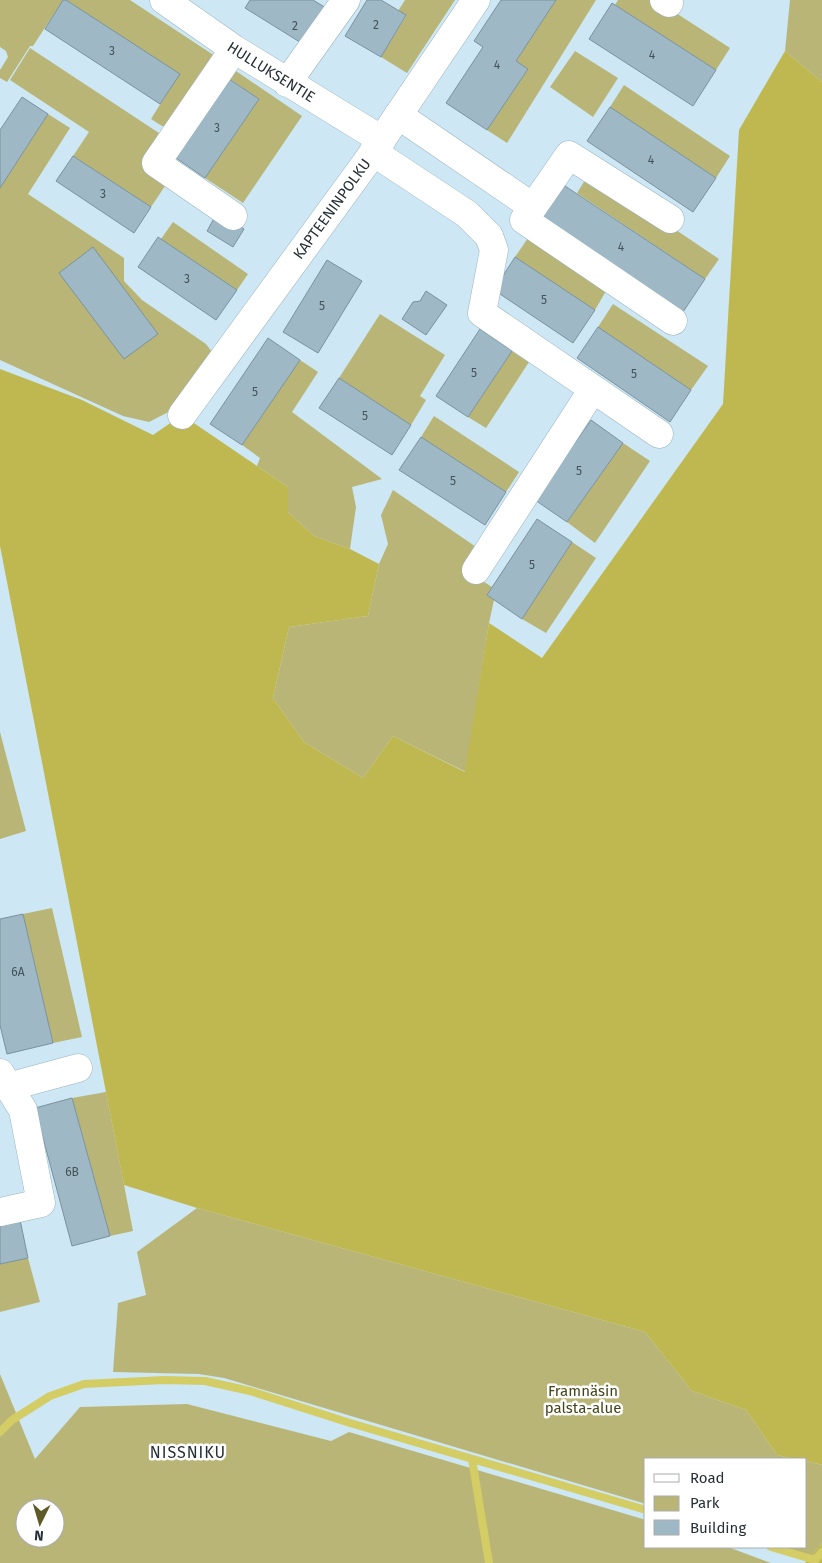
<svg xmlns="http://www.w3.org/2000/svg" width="822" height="1563" font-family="'Fira Sans',sans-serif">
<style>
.green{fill:#b9b576;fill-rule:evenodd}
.forest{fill:#bfb851}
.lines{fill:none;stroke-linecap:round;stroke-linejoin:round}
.stream{stroke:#d4cd66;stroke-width:8}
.building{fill:#9fb8c5;stroke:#7a929e}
.minor-casing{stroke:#9ab3c0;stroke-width:29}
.minor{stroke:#fff;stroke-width:28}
.labels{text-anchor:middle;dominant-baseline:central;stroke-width:5;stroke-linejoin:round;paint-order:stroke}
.number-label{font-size:12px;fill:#445259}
.street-label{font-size:15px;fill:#263035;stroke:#fff}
.park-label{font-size:15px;fill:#474419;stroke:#fff}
.neighbourhood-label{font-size:16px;letter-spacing:1px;fill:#263035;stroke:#fff}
</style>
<rect width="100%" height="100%" fill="#cde7f4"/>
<path class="green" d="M0,0H63L33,46H30L7,82L0,78V70L8,57L6,51L0,47Z
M66,0H130L215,56L172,125L162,126L151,119L179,74Z
M405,0H455L407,73L381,57L406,16L398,11Z
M556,0H596L507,143L487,130L528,69L516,61Z
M618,0H656L730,48L716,70L615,5Z
M790,0H822V82L785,51Z
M30,48L171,141L167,183L151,207L73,156L89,132L10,80Z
M575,51L618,78L593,117L550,87Z
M233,69L302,116L243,203L205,178L259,99L224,75Z
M624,85L730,156L716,178L610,107Z
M48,114L70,128L28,194L124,258V281L142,300L206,344L212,352L180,406L149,422L123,416L0,360V188Z
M590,172L719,259L705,279L577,193Z
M173,222L248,274L237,290L161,239Z
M528,238L606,291L595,310L515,257Z
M613,304L708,366L691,390L598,327Z
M380,314L445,355L420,396L426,400L411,425L339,378Z
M512,351L529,362L486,428L468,417Z
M300,360L318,372L292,412L382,479L352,487L356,507L350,549L314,536L288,512V487L257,466L260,458L242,445Z
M434,416L519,472L506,492L421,437Z
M623,443L650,461L595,543L567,522Z
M393,490L479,549L470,573L492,587L487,595L494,600L489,623L466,772L393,736L363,778L304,742L273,698L289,627L368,616L379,564L388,544L381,515Z
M572,542L596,558L546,633L522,619Z
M0,732L26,831L0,839Z
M52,908L82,1037L53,1043L23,914Z
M106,1092L133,1231L110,1236L72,1098Z
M197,1208L645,1332L692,1391L746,1410L777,1455L795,1459H646V1504L224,1378L199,1374L113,1372L118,1303L146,1295L137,1252Z
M28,1258L40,1302L0,1312V1264Z
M0,1374L35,1459L80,1407L187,1404L331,1441L349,1432L646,1520V1547H728L771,1563H0ZM25,1508H55V1538H25Z
M806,1461L822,1465V1543L811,1556L784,1547H806Z"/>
<path class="forest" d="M785,51L822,82V1465L806,1461V1459H795L777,1455L746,1410L692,1391L645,1332L197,1208L124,1185L0,546V369L82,400L153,435L182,415L288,487V512L314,536L350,549L379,564L368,616L289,627L273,698L304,742L363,778L393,736L465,772L489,623L542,658L723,404L739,130Z
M822,1543V1563H805Z"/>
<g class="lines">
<path class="stream" d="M0,1432L12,1420L50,1396L84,1384L164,1380L205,1381L250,1391L350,1423L646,1510
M472,1459L489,1563
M771,1547L815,1560L822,1552"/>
</g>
<path class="building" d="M63,0H66L180,74L160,104L45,29Z
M250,0H313L326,8L303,44L245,8Z
M367,0H381L406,15L381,57L345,36Z
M501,0H556L516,61L528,69L487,130L446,103L483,47L474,41Z
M612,3L716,70L693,106L589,39Z
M229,79L259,99L205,178L176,158Z
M22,97L48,114L0,188V130Z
M610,107L716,178L693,212L587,141Z
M73,156L151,207L134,233L56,181Z
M559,182L705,279L683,312L537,215Z
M217,213L244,229L233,247L207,231Z
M158,237L237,290L216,320L138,267Z
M93,247L158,334L124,359L59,273Z
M515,257L595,310L573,343L494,290Z
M327,260L362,281L318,353L283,332Z
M426,291L447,305L426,335L402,319L413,302L420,301Z
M598,327L691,390L670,422L577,358Z
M480,329L512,351L468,417L436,396Z
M268,338L300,360L242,445L210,424Z
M339,378L411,425L392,455L319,408Z
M591,420L623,443L567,522L535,500Z
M421,437L506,492L485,525L399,470Z
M537,519L572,542L522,619L487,595Z
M23,914L53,1043L7,1054L0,1025V919Z
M72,1098L110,1236L72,1246L35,1108Z
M19,1215L28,1258L0,1264V1219Z"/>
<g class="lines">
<g class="minor-casing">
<path id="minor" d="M164,0L234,49L382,140
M664,0L669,3
M287,83L346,0
M398,115L533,207L524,220L673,321
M373,152L467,214L489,236L494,250L482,313L659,434
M533,207L569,155L670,219
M233,216L156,163L234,49
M182,415L368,160L476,0
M476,570L593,389
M0,1073L23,1110L41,1203L0,1212
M8,1087L78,1068"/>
</g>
<use href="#minor" class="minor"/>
</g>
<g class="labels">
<g class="number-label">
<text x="376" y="25">2</text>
<text x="295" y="26">2</text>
<text x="112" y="51">3</text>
<text x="652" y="55">4</text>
<text x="497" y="65">4</text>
<text x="217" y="128">3</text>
<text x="651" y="160">4</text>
<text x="103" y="194">3</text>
<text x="621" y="247">4</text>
<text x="187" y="279">3</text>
<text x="544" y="300">5</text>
<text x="322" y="306">5</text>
<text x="474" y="373">5</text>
<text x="634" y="374">5</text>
<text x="255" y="392">5</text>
<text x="365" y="416">5</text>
<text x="579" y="471">5</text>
<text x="453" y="481">5</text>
<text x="532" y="565">5</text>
<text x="18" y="972">6A</text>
<text x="72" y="1172">6B</text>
</g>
<g class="street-label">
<text transform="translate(271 72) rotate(32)">HULLUKSENTIE</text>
<text transform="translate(332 209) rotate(-54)">KAPTEENINPOLKU</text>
</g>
<g class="park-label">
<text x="583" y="1391">Framnäsin<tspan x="583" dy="17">palsta-alue</tspan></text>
</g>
<g class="neighbourhood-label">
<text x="188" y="1452">NISSNIKU</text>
</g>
</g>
<rect x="644" y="1458" width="162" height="90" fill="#ffffff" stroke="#a8acae"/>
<rect x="654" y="1474" width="25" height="8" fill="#ffffff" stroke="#a8acae"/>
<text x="690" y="1483" font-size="15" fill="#263035">Road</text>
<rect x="654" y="1496" width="25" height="15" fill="#b9b576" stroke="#a8acae"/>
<text x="690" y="1508" font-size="15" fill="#263035">Park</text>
<rect x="654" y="1520" width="25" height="15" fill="#9fb8c5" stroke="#a8acae"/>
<text x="690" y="1533" font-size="15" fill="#263035">Building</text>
<g transform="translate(40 1523) rotate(185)"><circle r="24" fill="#ffffff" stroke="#a8acae"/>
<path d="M0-4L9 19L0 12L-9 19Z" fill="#5e5b27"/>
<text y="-8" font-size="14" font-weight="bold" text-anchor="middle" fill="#263035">N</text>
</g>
</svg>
